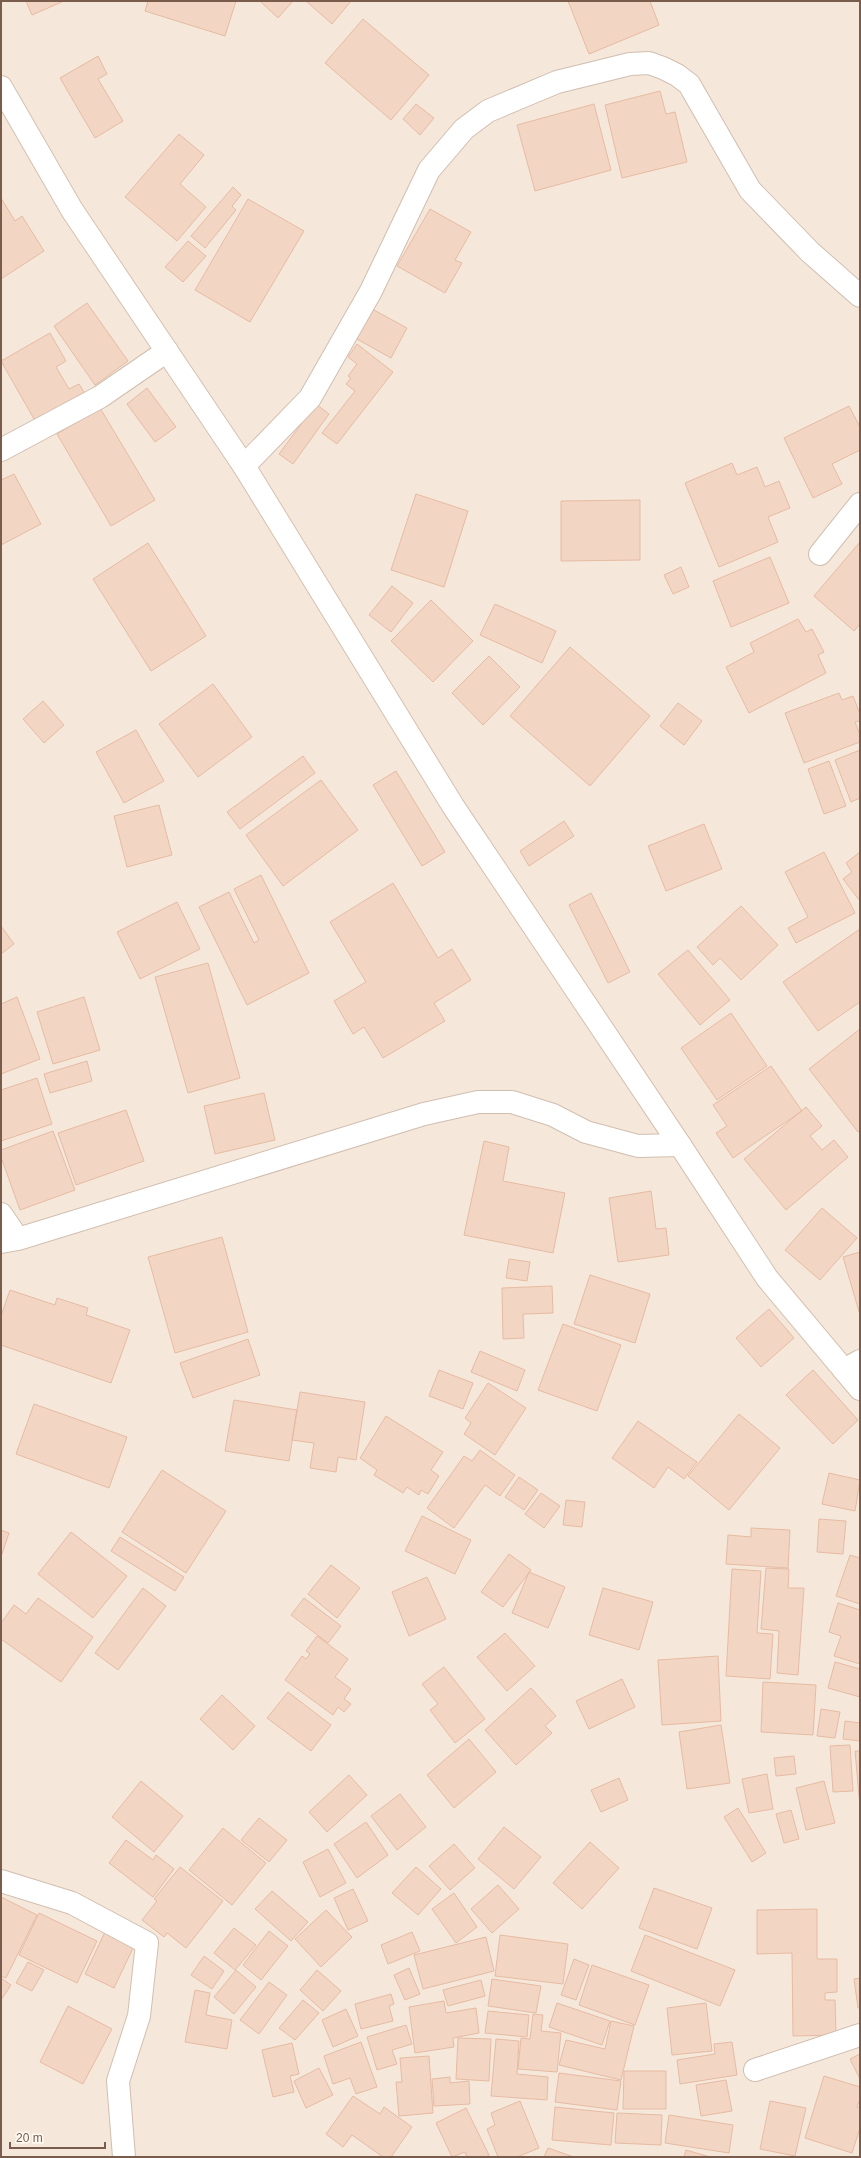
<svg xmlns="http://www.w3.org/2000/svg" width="861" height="2158" font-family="Helvetica,sans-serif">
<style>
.residential{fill:#f5e8da}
.building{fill:#f3d5c3;stroke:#e6bba3}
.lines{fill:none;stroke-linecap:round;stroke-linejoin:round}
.minor-casing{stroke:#d1beb0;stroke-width:24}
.secondary-casing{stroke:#d6c0b0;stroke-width:24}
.minor{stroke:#fff;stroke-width:22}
.secondary{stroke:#fff;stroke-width:22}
</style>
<rect width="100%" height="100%" fill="#fdf6ec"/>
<path class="residential" d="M1,1H860V2157H1Z"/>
<path class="building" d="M26,1H64L32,15Z
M148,1H236L225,36L145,11Z
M260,1H293L278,18Z
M306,1H351L332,24Z
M568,1H650L659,25L589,54Z
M363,19L429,75L391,120L325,63Z
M98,56L107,74L98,79L123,121L95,138L60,78Z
M660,91L666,114L675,112L687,162L622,178L605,105Z
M416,104L434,118L420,135L403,119Z
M594,104L611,170L535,191L517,125Z
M179,134L204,155L180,184L206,207L177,241L125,197Z
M233,187L241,195L232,206L236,210L205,248L191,236Z
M1,198L15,221L22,216L44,251L1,279Z
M248,199L304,231L250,322L195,290Z
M430,209L471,232L455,260L462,263L445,293L397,266Z
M188,241L206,256L183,282L165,267Z
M87,303L128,361L95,385L54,326Z
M372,309L407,328L391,358L355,338Z
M50,333L66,361L56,367L69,389L79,384L87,397L38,426L1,361Z
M357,344L393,372L337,444L322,433L355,391L346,384L351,378L348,376L357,364L348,357Z
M147,388L176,427L155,442L127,404Z
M316,404L329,414L293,464L279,454Z
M849,406L860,427V450L832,464L842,484L813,498L784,438Z
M100,408L155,500L111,526L57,434Z
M732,463L737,475L757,467L765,487L779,481L790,508L768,517L778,542L719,567L685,483Z
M14,474L41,524L1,545V480Z
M416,494L468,511L444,587L391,570Z
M640,500V560L561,561V501Z
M860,542V624L854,631L814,596Z
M148,543L206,636L151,671L93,579Z
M770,557L789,603L731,627L713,581Z
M681,567L689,587L673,594L664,575Z
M392,586L413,603L391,632L369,615Z
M431,600L473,641L433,682L391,641Z
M495,604L556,631L542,663L480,635Z
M798,619L806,632L812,629L824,652L818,655L826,673L749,713L726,667L754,652L750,643Z
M570,647L650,716L590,786L510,716Z
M489,656L520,687L483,725L452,693Z
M213,684L252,737L198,777L159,724Z
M839,693L842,700L853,696L860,714V721L855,722L860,735V742L804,763L785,713Z
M43,701L64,725L44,743L23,719Z
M678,703L702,721L684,745L660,726Z
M136,730L164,781L124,803L96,752Z
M860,750V798L851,802L835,760Z
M303,756L315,773L240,829L227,812Z
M829,761L846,806L824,814L808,769Z
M396,771L445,852L422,866L373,785Z
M321,780L358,830L283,886L246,835Z
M159,805L172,855L127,867L114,816Z
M564,821L574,836L529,866L520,851Z
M704,824L722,869L666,891L648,846Z
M824,852L855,913L796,943L788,928L808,917L785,872Z
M860,852V901L843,879L852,872L846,863Z
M261,875L309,973L247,1005L199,907L229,892L254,943L259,940L234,889Z
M393,883L438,958L452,949L471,980L434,1003L445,1021L383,1058L364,1027L353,1034L334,1001L366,982L330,922Z
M591,893L630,972L608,983L569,905Z
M177,902L200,949L140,979L117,932Z
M741,906L778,945L741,980L720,958L713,965L697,947Z
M1,926L14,944L1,954Z
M860,929V1002L818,1031L783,982Z
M688,950L730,1000L700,1025L658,974Z
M208,963L240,1078L188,1093L155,977Z
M17,997L40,1059L1,1074V1004Z
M84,997L100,1050L53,1064L37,1012Z
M731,1013L767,1066L717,1100L681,1048Z
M860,1029V1130L858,1132L809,1069Z
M87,1061L92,1081L50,1093L44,1074Z
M771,1066L802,1111L733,1158L716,1133L727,1126L713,1105Z
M37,1078L52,1124L1,1141V1090Z
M264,1093L275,1140L215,1154L204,1106Z
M806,1107L822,1126L810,1136L822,1150L834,1140L848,1157L786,1210L744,1159Z
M126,1110L144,1161L76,1185L58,1133Z
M53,1131L75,1190L20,1210L1,1157V1150Z
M484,1141L509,1147L503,1181L565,1193L553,1253L464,1235Z
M651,1191L656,1229L666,1228L669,1255L618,1262L609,1198Z
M822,1208L857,1238L820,1280L785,1250Z
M222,1237L248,1332L175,1353L148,1257Z
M860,1252V1315L843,1257Z
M509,1259L530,1262L527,1281L506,1278Z
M590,1275L650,1294L635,1343L574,1324Z
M552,1286L553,1313L523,1314L524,1338L503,1339L502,1288Z
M10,1290L55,1305L57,1298L88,1308L86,1315L130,1330L111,1383L1,1345V1316Z
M769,1309L794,1338L761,1367L736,1338Z
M563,1324L621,1345L597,1411L538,1390Z
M248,1339L260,1375L193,1398L180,1363Z
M480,1351L525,1370L517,1391L471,1372Z
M439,1370L473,1383L463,1409L429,1396Z
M813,1370L858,1420L833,1444L786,1395Z
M488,1383L526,1408L495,1455L464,1434L471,1423L465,1418Z
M300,1392L365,1402L356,1460L338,1457L336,1472L310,1468L314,1443L292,1440Z
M234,1400L297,1410L289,1461L225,1451Z
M34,1404L127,1437L109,1488L16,1454Z
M739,1414L780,1448L729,1510L688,1476Z
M386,1416L443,1452L431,1470L439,1476L428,1494L421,1490L419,1495L407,1487L403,1493L374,1475L377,1470L360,1458Z
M638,1421L697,1462L684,1479L668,1467L654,1488L612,1458Z
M480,1450L515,1475L500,1496L485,1485L454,1528L427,1508L464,1456L472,1461Z
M162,1470L226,1511L186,1573L122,1532Z
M829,1473L860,1480L855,1511L822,1504Z
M519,1477L538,1490L524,1510L505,1497Z
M541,1493L560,1506L544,1528L525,1514Z
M566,1500L585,1502L582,1527L563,1525Z
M422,1516L471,1540L455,1574L405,1551Z
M819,1519L846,1521L843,1554L817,1552Z
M751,1528L790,1530L788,1568L726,1564L728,1535L751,1537Z
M1,1530L9,1533L1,1557Z
M71,1532L127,1576L93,1618L38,1574Z
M120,1537L184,1577L175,1591L111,1551Z
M509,1554L531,1570L503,1607L481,1592Z
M850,1555L860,1558V1604L836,1596Z
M331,1565L360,1588L337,1618L308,1594Z
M766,1568L789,1569L788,1588H804L798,1675L777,1673L779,1631L761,1629Z
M732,1569L761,1571L757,1633L773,1634L770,1679L726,1676Z
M529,1572L565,1587L548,1628L512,1613Z
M427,1577L446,1619L409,1636L392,1592Z
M143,1588L166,1606L118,1670L95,1653Z
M603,1588L653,1602L639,1650L589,1635Z
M38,1598L93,1637L61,1682L1,1639V1623L14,1605L26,1614Z
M304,1598L341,1626L328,1643L291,1615Z
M838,1603L860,1610V1664L834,1656L841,1636L829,1632Z
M505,1633L535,1666L507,1691L477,1657Z
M317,1636L348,1659L335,1677L351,1689L344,1699L351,1704L344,1712L338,1707L333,1715L285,1680L302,1656L306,1659L310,1654L306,1651Z
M718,1656L721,1721L662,1725L658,1660Z
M835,1662L860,1669V1697L828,1688Z
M444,1667L485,1719L455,1743L430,1710L438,1704L422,1684Z
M622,1679L635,1707L589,1729L576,1701Z
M763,1682L816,1685L813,1735L761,1732Z
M531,1688L556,1716L545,1726L552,1733L516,1765L485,1730Z
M288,1692L331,1725L311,1751L267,1718Z
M222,1695L255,1726L233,1750L200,1719Z
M821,1709L840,1712L835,1738L817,1736Z
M845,1721L860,1723V1741L843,1739Z
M721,1725L730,1783L687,1789L679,1732Z
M469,1739L496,1772L454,1808L427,1775Z
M850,1745L853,1791L833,1792L830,1746Z
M855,1751H860V1807Z
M794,1756L796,1774L776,1776L774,1758Z
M767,1774L773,1809L749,1813L742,1779Z
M349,1775L367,1795L327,1832L309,1812Z
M619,1778L628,1800L601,1812L591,1790Z
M141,1781L183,1816L154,1852L112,1817Z
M824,1781L835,1823L806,1830L796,1788Z
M400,1794L426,1827L397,1850L371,1816Z
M738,1808L766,1853L752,1862L724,1817Z
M791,1810L799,1839L784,1843L776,1814Z
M259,1818L287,1840L269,1862L241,1840Z
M366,1822L388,1855L357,1878L334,1844Z
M504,1827L541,1857L514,1889L478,1859Z
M223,1828L266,1863L232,1905L189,1870Z
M126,1840L153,1860L156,1855L174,1869L153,1897L109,1863Z
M590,1842L619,1868L582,1909L553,1883Z
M454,1844L475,1868L450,1890L429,1866Z
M328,1849L346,1883L320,1897L303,1862Z
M180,1867L223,1901L186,1948L167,1933L164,1937L142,1920L157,1901L154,1899Z
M416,1867L441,1889L418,1915L392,1893Z
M498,1885L519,1909L492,1933L471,1909Z
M654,1888L712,1908L697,1949L639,1928Z
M353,1889L368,1921L348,1930L334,1898Z
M272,1891L308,1922L291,1941L255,1909Z
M454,1893L477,1927L456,1943L432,1909Z
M1,1897L37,1915L6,1978L1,1976Z
M817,1909V1959H837V1992L825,1993V2000H835L836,2035L793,2036L792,1953L757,1954V1910Z
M326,1910L352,1937L321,1967L295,1939Z
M39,1913L97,1941L77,1983L19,1955Z
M234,1928L256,1945L235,1970L214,1953Z
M269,1931L288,1946L261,1980L243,1965Z
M105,1932L134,1946L114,1988L85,1974Z
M412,1932L420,1951L388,1964L381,1945Z
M500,1935L568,1944L563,1984L495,1976Z
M645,1935L735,1970L720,2006L631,1971Z
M486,1937L494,1971L423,1989L414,1955Z
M204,1956L224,1971L212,1989L191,1975Z
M574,1959L589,1965L576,2000L561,1995Z
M28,1962L44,1970L32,1991L16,1983Z
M592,1965L649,1985L635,2025L579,2005Z
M409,1968L420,1994L405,2000L394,1975Z
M236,1970L256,1987L234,2014L214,1997Z
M317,1970L341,1991L323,2011L300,1990Z
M1,1978L11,1985L1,2000Z
M860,1978V2008H858L854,1979Z
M492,1979L541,1986L536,2013L488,2006Z
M481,1980L485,1996L448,2006L443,1990Z
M269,1982L287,1995L259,2034L240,2020Z
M195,1990L210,1993L206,2015L232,2020L227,2049L185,2042Z
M391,1994L394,2004L389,2006L393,2021L361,2029L355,2004Z
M303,2000L319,2013L295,2040L279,2028Z
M444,2001L446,2013L476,2008L479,2033L453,2038L454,2047L415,2053L409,2007Z
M557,2003L610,2021L602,2045L549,2027Z
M706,2003L712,2051L672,2055L667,2008Z
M68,2006L112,2029L83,2084L40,2062Z
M346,2009L358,2036L333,2047L322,2020Z
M488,2011L529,2015L527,2037L485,2033Z
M533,2014L543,2015L541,2031L561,2033L557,2072L518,2069L521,2038L530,2039Z
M611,2021L634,2026L621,2080L559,2065L566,2040L605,2049Z
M406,2025L412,2044L392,2050L397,2064L377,2070L367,2037Z
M458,2038L491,2039L489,2081L456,2079Z
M496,2039L519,2041L517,2074L548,2077L547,2100L491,2096Z
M361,2042L377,2087L356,2094L350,2078L333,2084L324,2056Z
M732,2042L737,2075L680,2084L677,2060L715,2054L714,2044Z
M292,2043L299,2074L290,2076L294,2092L273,2097L262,2050Z
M860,2054V2079L850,2059Z
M429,2056L433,2113L399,2116L396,2082H402L400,2058Z
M319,2068L333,2095L306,2108L294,2081Z
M624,2071H666V2109H623Z
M559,2073L621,2081L617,2110L555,2102Z
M824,2076L860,2087V2099L857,2107L860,2108V2128L852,2153L805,2138Z
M450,2077V2083L469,2081L470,2104L434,2106L432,2079Z
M726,2080L732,2111L701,2116L696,2085Z
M353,2096L380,2114L384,2107L412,2127L391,2157H383L352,2135L343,2147L326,2134Z
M520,2101L539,2148L517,2157H498L487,2129L495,2125L491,2113Z
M770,2101L806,2108L795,2156L760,2149Z
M555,2107L614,2113L611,2145L552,2140Z
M466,2108L489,2155L486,2157H467L465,2152L452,2157L436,2123Z
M617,2113L662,2115L661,2145L615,2143Z
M669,2115L733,2125L729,2153L665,2143Z
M548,2148L574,2157H544Z
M686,2150L710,2157H684Z"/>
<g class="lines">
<g class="minor-casing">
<path id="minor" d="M1,450L100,397L167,351
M244,466L310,398L371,291L429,170L464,129L488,111L557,82L630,64L649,63L663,68L677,75L689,84L750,190L810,252L860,296
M820,554L860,504
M1,1214L18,1239
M1,1242L18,1239L424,1114L478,1102H512L553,1115L586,1132L638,1146L680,1145
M844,1370L860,1361
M1,1881L72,1903L147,1943L139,2016L118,2081L124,2157
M755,2070L860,2035"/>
</g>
<g class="secondary-casing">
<path id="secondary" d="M1,87L72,210L244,466L453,806L680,1145L767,1278L860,1389"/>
</g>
<use href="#minor" class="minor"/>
<use href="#secondary" class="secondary"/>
</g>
<rect width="861" height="2158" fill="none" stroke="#7a5c4d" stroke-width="4"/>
<path d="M10 2142v6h95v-6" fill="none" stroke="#7a5c4d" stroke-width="2"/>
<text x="16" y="2142" font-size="12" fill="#7a5c4d" stroke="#fffaf3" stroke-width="3" paint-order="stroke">20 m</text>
</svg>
